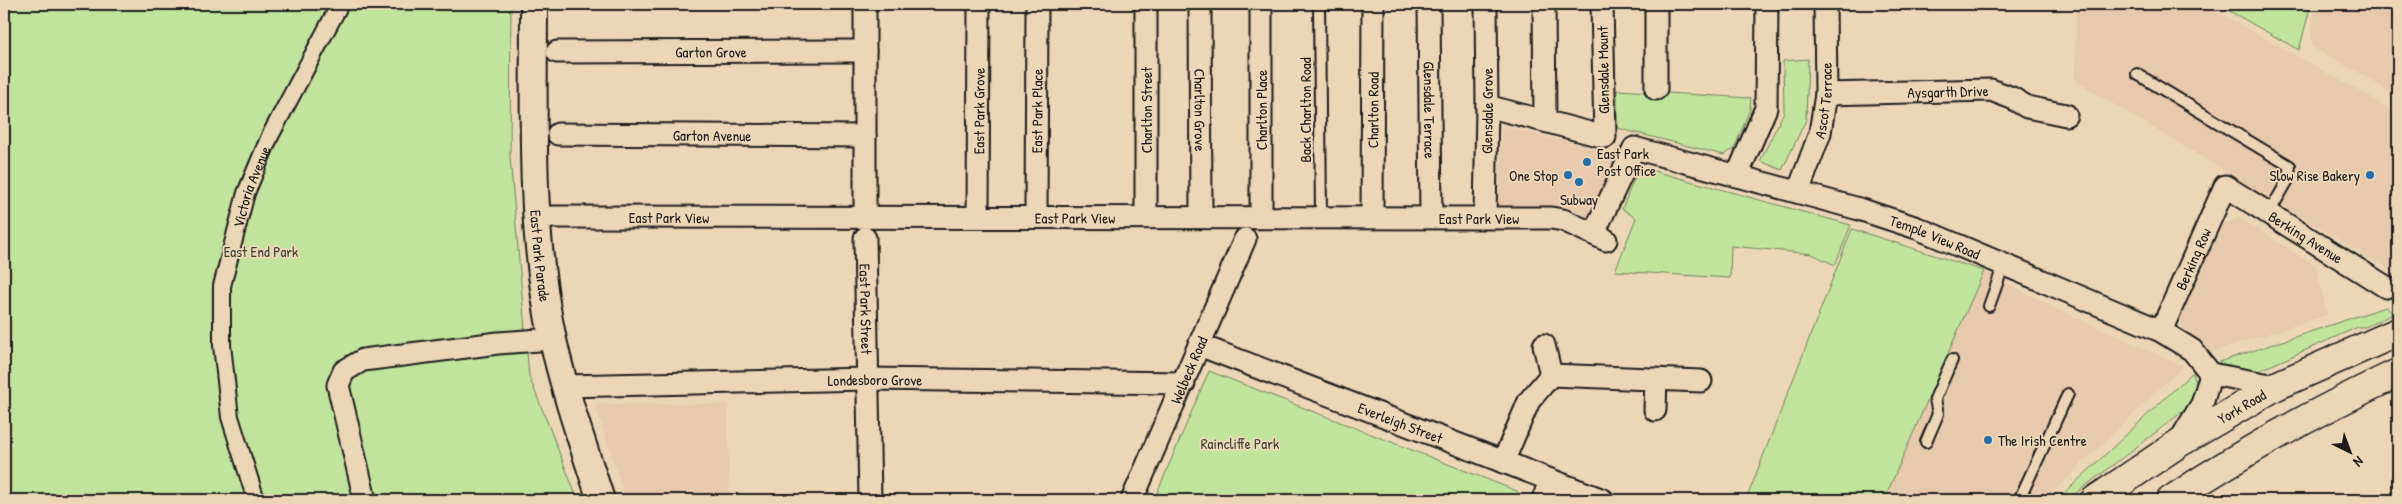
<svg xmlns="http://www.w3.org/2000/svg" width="2402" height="504" font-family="'Patrick Hand',sans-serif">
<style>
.built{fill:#e7c9ab}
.green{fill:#c1e49d;stroke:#6e805c}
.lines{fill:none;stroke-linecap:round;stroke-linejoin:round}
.service-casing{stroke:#1c1c1c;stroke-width:14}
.pedestrian-casing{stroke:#1c1c1c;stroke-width:20}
.minor-casing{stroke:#1c1c1c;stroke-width:25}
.tertiary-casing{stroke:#1c1c1c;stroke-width:30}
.trunk-casing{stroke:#1c1c1c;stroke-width:31}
.service{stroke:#ebd7b5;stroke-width:10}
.pedestrian{stroke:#ebd7b5;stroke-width:16}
.minor{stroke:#ebd7b5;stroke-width:21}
.tertiary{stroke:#ebd7b5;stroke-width:26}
.trunk{stroke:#ebd7b5;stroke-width:28}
.poi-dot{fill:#1f6fb2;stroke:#ebd7b5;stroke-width:2}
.labels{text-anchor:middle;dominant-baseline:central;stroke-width:4;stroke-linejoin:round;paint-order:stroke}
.street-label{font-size:15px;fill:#1c1c1c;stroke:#ebd7b5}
.poi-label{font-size:15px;fill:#1c1c1c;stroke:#ebd7b5;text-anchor:start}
.park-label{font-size:15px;fill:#3d4436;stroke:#ebd7b5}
</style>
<rect width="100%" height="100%" fill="#ebd7b5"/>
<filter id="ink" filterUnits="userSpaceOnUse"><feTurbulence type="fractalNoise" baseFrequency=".02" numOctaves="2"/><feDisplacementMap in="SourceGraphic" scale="10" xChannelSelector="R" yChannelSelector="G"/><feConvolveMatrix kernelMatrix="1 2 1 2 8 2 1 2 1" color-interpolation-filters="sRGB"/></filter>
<g filter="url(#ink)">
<path class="built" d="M2076,4H2203L2372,98L2398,115V275L2075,81Z
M2317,4H2398V99L2369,78L2312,47V20Z
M1502,126L1613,153L1616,146L1627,150L1596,215L1587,218L1558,209L1498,210Z
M2239,218L2316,266L2327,315L2212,352L2188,333L2182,326L2180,318L2223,224Z
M1984,271L2057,309L2183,366L2044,500H1884Z
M595,404H728L729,500H626Z"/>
<path class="green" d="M4,4H511L510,157L529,376L578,500H4Z
M2217,4H2311L2299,50Z
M1808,59L1806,120L1782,170L1760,161L1784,112L1783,61Z
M1617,90L1751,98L1750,109L1734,149L1724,155L1617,128Z
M1639,167L1851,225L1835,265L1812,254L1731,246L1730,278L1615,271L1636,218L1622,209Z
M1852,229L1984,271L1884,500H1746Z
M2385,307L2392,312L2391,315L2365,327H2358L2256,372L2223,368L2219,362Z
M1209,371L1517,491L1523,500H1154Z
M2193,372L2197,390L2190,406L2067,500H2057Z"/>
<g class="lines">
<g class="service-casing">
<path id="service" d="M1319,4L1321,216
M2137,74L2290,166L2288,180L2269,213
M1989,306L2004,264
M1926,442L1938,414L1935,399L1952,360
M2019,500L2068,394"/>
</g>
<g class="pedestrian-casing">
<g id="pedestrian">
<path id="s1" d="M256,500L230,417L222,345V286L246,193L270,136L340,4"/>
</g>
</g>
<g class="minor-casing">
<g id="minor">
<path d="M865,4V217"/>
<path d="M1146,4V216"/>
<path id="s2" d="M1200,4L1201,216"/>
<path d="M1261,4V216"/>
<path id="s3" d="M1429,4L1431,217"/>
<path d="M1544,4L1545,121"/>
<path d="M1656,4V89"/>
<path id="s4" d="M557,52L865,51"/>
<path id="s5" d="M1826,94L1991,90L2012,98L2027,107L2066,115"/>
<path d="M1487,106L1605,137L1602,4"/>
<path id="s6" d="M558,134L865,136"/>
<path d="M1737,176L1766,108L1767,4"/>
<path id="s7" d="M1798,192L1820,133L1826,94L1825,4"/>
<path id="s8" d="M1372,216L1373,4"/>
<path id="s9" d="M537,217L1551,218L1563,220L1606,240"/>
<path id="s10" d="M978,217L979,4"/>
<path id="s11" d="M1036,217L1037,4"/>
<path id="s12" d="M1485,217L1487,106L1486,4"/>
<path id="s13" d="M1594,233L1634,148L1859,209L1917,228L2161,331L2192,350L2211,374L2276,386"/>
<path id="s14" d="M865,238L870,500"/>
<path id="s15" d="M2161,331L2225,186L2386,287"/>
<path id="s16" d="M1199,345L1603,500"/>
<path d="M1544,345L1551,375"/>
<path id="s17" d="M565,386L867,379L1184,383"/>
<path d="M1655,410L1656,379"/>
<path d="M2179,442L2202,404L2211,374"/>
<path d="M1503,462L1529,401L1551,375L1701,381"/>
<path d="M365,500L338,385L344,371L363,360L498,343L553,339"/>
<path id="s18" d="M1132,500L1245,239"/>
<path d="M1543,500L1550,480"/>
</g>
</g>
<g class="tertiary-casing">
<g id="tertiary">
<path id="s19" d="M534,4C534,116 529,230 553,340C565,394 584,448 601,500"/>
</g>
</g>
<g class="trunk-casing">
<g id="trunk">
<path id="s20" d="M2095,500L2179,443L2276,386L2398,332"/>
<path d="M2171,500C2244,451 2319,410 2398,373"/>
</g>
</g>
<use href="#service" class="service"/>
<use href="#pedestrian" class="pedestrian"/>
<use href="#minor" class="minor"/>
<use href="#tertiary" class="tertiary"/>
<use href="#trunk" class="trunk"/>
</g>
</g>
<g class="poi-dot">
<circle cx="1587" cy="162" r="5"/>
<circle cx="1568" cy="175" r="5"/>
<circle cx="2370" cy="175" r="5"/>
<circle cx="1579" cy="182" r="5"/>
<circle cx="1988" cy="440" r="5"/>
</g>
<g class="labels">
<g class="street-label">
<text stroke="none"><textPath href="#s4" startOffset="154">Garton Grove</textPath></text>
<text transform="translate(1603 70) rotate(-91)">Glensdale Mount</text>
<text stroke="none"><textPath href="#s5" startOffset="122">Aysgarth Drive</textPath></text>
<text stroke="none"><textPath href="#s7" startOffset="96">Ascot Terrace</textPath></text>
<text stroke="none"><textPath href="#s10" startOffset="106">East Park Grove</textPath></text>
<text stroke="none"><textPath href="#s11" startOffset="106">East Park Place</textPath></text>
<text transform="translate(1146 110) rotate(-90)">Charlton Street</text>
<text stroke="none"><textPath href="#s2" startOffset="106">Charlton Grove</textPath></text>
<text transform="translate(1261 110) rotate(-90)">Charlton Place</text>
<text transform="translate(1305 110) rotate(-90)">Back Charlton Road</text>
<text stroke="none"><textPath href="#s8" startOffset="106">Charlton Road</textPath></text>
<text stroke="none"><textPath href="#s3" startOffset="106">Glensdale Terrace</textPath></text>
<text stroke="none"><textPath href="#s12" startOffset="106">Glensdale Grove</textPath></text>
<text stroke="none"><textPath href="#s6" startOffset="154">Garton Avenue</textPath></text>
<text stroke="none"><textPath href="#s1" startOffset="322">Victoria Avenue</textPath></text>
<text stroke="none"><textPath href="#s9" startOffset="132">East Park View</textPath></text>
<text stroke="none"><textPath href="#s9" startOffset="538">East Park View</textPath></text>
<text stroke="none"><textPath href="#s9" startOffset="942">East Park View</textPath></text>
<text stroke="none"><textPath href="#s13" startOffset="408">Temple View Road</textPath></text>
<text stroke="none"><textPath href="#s15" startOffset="254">Berking Avenue</textPath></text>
<text stroke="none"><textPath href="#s19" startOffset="252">East Park Parade</textPath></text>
<text stroke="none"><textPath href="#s15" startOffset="79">Berking Row</textPath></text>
<text stroke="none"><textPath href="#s14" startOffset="71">East Park Street</textPath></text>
<text stroke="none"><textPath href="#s18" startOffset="142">Welbeck Road</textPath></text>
<text stroke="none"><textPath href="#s17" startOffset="310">Londesboro Grove</textPath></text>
<text stroke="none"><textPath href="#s20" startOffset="174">York Road</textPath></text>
<text stroke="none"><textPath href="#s16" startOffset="216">Everleigh Street</textPath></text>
</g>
<g class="poi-label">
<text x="1597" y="153">East Park<tspan x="1597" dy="17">Post Office</tspan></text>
<text x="1558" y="175" text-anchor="end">One Stop</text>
<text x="2360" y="175" text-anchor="end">Slow Rise Bakery</text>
<text x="1579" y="199" text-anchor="middle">Subway</text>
<text x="1998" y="440">The Irish Centre</text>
</g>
<g class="park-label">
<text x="261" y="251">East End Park</text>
<text x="1240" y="443">Raincliffe Park</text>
</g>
</g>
<rect width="2402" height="504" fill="none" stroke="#ebd7b5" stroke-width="20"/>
<rect x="10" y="10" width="2382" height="484" fill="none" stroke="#1c1c1c" stroke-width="2" filter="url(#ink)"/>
<g transform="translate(2350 452) rotate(138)" stroke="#ebd7b5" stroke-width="4" paint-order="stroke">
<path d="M0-4L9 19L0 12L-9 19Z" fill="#1c1c1c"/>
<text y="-8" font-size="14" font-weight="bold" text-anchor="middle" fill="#1c1c1c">N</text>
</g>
</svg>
